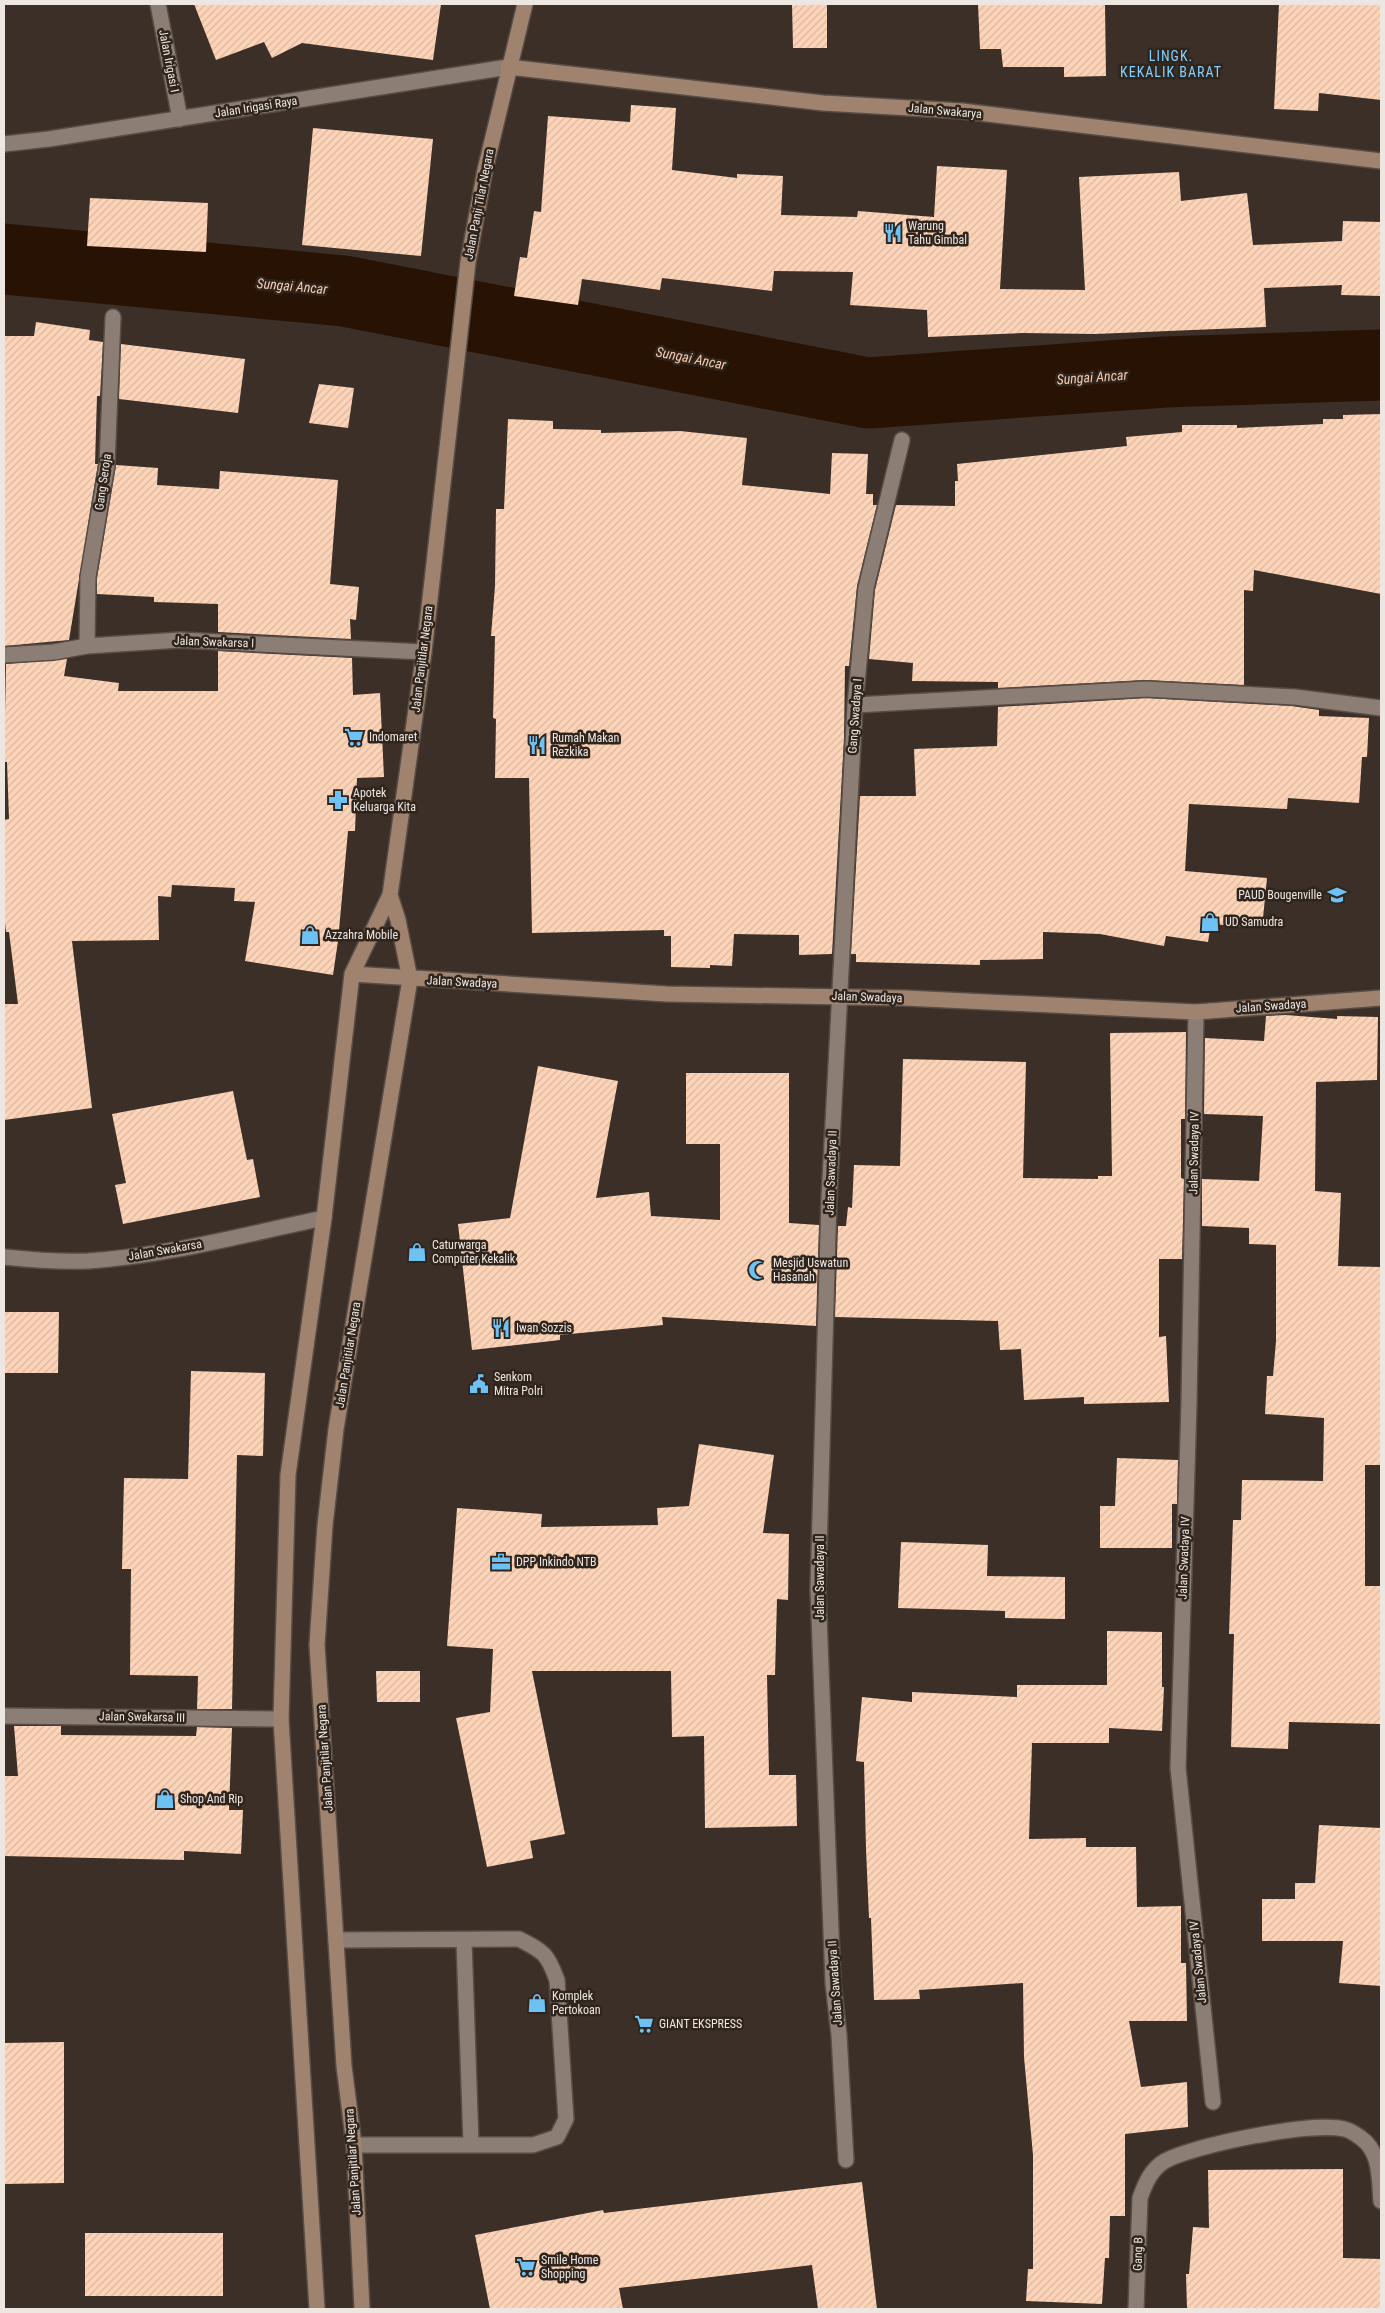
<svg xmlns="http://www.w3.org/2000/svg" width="1385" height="2313" font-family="'Roboto Condensed',sans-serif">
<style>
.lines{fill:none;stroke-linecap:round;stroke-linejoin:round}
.river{stroke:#281203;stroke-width:71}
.building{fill:url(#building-hatch)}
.lane-casing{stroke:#574d46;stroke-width:18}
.street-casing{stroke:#574d46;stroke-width:18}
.secondary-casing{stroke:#574d46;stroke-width:18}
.lane{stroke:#8c7e75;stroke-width:15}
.street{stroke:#8c7e75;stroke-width:15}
.secondary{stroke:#a0836f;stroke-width:15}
.labels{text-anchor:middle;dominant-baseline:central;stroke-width:5;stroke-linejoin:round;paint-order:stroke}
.street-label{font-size:12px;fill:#eee6e1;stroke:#30251d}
.poi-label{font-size:12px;fill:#eee6e1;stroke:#30251d;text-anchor:start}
.neighbourhood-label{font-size:14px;letter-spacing:1px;fill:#82d0fd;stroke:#30251d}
.water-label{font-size:14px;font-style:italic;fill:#f7cbae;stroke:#30251d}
</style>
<defs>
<pattern id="building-hatch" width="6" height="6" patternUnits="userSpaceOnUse" patternTransform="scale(1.25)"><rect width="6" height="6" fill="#fed4b8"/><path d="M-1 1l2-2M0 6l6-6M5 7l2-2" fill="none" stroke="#d9b7a1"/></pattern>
</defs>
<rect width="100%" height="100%" fill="#3b2f27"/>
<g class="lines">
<path class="river" d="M4,259L344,291L868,393L1165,372L1381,365"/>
</g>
<path class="building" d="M194,4H441L433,60L302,43L272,58L264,42L216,60Z
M792,4H827V48H793Z
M978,4H1105L1106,76L1064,77V67H1003L1001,49H980Z
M1279,4H1381V100L1319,93L1318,111L1274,109Z
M631,105L676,108L672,170L737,178V174L783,176L781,215L857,217L858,211L934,217L937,166L1007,170L1000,289L1085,290L1079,177L1179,172L1181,201L1247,193L1253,245L1342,241L1343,221L1381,222V296L1341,295L1342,285L1264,288L1266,327L1095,334L1022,333L928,337L927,310L850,305L853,272L774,271L772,291L662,278L660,290L582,279L578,305L514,296L520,257L527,258L534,211L541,212L548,116L630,122Z
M313,128L433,139L421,256L302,245Z
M90,198L208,203L206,252L87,246Z
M36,322L90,330L89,340L103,342L100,396H97L95,464H98L69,640L4,646V336H34Z
M121,344L245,359L238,413L119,399Z
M319,384L354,388L348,428L309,423Z
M1381,414V594L1254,570L1253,591L1244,590V685L1145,680L998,688V682L912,681L913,663L869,659L875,590L896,505L955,506V481H958L957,464L1127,446L1126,437L1182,432V425H1237V428L1323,424V419H1343V415Z
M508,419L553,421V429L601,430V433L680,431L747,438L742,485L830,494L832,453L868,454L866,494H873V505H877L857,586L849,666H845L844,738L832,954L799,955V935L734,934L732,966L710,965V968L671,967V936H664V930L532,933L529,778H495L496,719L493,718L495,636H491L495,586L496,509H504Z
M116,465L158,468L157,485L219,489L220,471L338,480L330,584L359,587L356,620L350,619L351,639L218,632V604L154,602V597L97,594V578Z
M218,651L352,658L353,695L380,693L384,777L357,778L355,831H348L338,941L333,975L245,961L255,902L234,901L235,888L172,885L171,897L158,896L159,940L72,941L92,1108L4,1120V1004H18L9,932H6L4,914V820L9,819L7,762H4L6,664L67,659L64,676L119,683L118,691H218Z
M1146,698L1291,706L1319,710V716L1369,718L1367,757H1362L1359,803L1288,798L1287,809L1189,804L1185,871L1267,878L1262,928L1211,924L1208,942L1166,936L1164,946L1100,934L1043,932V959L980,960V965L856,962V954H851L860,796H916L914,749L997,746L998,707Z
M1286,1015L1337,1019V1016L1378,1017L1377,1080L1316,1082L1315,1191L1341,1193L1338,1266L1381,1267V1465H1365V1586H1381V1724L1289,1722L1288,1749L1231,1747L1234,1634H1229L1233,1520H1241L1242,1480L1323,1481L1324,1418L1265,1414L1267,1376H1273L1276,1341V1245L1249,1244V1228L1202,1226V1179L1259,1181L1263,1116L1204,1114L1205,1038L1264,1041L1266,1016Z
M1186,1032L1185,1119H1181V1178L1184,1179L1182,1259H1159V1337L1166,1336L1169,1402L1084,1404V1397L1024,1400L1021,1349L1000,1350L998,1321L835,1317L838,1226H846L848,1207L852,1208L854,1165L900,1166L903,1059L1026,1062L1023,1178L1098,1179V1176H1112L1110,1033Z
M538,1066L618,1081L596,1198L649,1192L651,1216L720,1220V1144H686V1073H789V1223L819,1225L816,1326L662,1317L663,1325L560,1335V1340L472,1350L458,1224L510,1218Z
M233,1091L247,1160L253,1159L260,1197L123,1224L115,1185L126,1183L112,1114Z
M4,1312H59L58,1373H4Z
M191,1371L265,1373L263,1456L237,1455L232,1709H197L198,1676L130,1675L131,1569H122L124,1478L188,1479Z
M699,1444L774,1455L763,1533L789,1534L788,1600L777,1599L775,1675H767L769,1775H796L797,1826L705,1828L704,1736L672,1737L671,1671H532L565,1834L530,1841L533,1858L487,1867L456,1718L490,1712L493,1649L447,1646L457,1508L542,1514L541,1527L658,1525L657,1508L689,1506Z
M1117,1458L1178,1460L1177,1504H1172V1548H1100V1506H1115Z
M901,1542L988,1545L987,1576L1065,1577V1619L1005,1618V1611L898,1608Z
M1107,1631L1162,1632V1687H1164L1162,1731L1109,1728V1743H1032L1029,1839L1086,1838V1847H1136L1137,1907L1181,1906V1963H1186L1187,2021H1129L1141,2087L1187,2082L1188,2127L1125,2134V2216H1110L1109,2258H1105L1102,2304L1026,2301L1028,2269H1033V2155L1024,2057L1023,1983L919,1990L920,1999L874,2000L871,1918H869L866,1849L864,1762L856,1761L862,1697L912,1702V1692L1017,1697V1685H1107Z
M376,1671H420V1702H377Z
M14,1726H61V1735L196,1736L197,1727L232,1728L229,1810H243L241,1854L184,1851V1860L4,1856V1776H18Z
M1319,1825L1381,1828V1986L1339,1983L1343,1941H1262V1899H1295V1883H1315Z
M64,2042V2183L4,2184V2043Z
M1343,2169V2258L1381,2259V2309H1187L1186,2274H1189L1193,2227L1209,2228L1208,2170Z
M862,2182L877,2309H818L812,2265L619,2288L623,2309H490L475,2235L603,2210L604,2213Z
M85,2233H223V2296H85Z"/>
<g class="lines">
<g class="lane-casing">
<path id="lane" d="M336,1940L519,1939C544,1952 547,1953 557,1980L566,2119L557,2137L533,2145H354
M464,1941L471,2143"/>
</g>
<g class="street-casing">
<path id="street" d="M158,4L180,119
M4,144L49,139L508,67
M87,646L88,577L107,465L113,317
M4,655L54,652L87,646L180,640L424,652
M855,705L1146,689L1295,697L1381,708
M1196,1012L1189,1403L1178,1768L1213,2102
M4,1257C32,1260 60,1262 88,1261C167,1256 246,1234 324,1218
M4,1716L281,1719
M846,2160L839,2035L833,1983L818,1589L829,1199L855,705L866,588L902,440
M1136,2309L1140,2198C1145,2184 1151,2169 1165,2161C1194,2145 1313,2121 1344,2129C1349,2130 1357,2135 1361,2138C1381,2152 1379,2179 1381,2201"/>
</g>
<g class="secondary-casing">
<path id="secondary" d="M508,67L823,103L962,111L1381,161
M352,974L667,994L905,998L1196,1012L1381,998
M317,2309L281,1719L288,1475L324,1218L352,974L390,895
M362,2309L354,2145L344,2066L317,1645L325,1525L336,1429L410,979L398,920L390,895L424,652L468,262L485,170L525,4"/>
</g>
<use href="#lane" class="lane"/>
<use href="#street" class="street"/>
<use href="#secondary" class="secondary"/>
</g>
<defs>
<g id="restaurant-bare" transform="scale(1.5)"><path d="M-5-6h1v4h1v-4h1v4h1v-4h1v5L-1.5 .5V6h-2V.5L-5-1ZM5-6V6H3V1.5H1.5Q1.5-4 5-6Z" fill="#6dc2f3" stroke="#30251d" stroke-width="2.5" paint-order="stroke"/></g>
<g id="supermarket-bare" transform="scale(1.5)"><path d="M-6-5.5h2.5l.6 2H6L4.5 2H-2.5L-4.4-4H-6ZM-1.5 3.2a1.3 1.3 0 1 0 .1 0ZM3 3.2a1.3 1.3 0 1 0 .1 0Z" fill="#6dc2f3" stroke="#30251d" stroke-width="2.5" paint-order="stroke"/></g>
<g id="pharmacy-bare" transform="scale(1.5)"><path d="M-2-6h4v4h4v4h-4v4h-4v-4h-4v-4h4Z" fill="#6dc2f3" stroke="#30251d" stroke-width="2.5" paint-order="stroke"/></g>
<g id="school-bare" transform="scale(1.5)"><path d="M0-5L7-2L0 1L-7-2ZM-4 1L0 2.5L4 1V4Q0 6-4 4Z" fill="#6dc2f3" stroke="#30251d" stroke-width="2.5" paint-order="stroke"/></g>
<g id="shop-bare" transform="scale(1.5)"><path d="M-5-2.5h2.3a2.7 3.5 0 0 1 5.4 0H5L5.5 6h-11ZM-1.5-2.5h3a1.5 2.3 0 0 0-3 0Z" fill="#6dc2f3" stroke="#30251d" stroke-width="2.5" paint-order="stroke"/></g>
<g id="mosque-bare" transform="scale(1.5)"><path d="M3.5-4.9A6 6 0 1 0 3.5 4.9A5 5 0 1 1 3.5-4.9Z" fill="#6dc2f3" stroke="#30251d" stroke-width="2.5" paint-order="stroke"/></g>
<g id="civic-bare" transform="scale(1.5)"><path d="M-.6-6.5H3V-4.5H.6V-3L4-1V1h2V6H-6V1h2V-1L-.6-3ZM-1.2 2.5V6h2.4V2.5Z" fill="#6dc2f3" stroke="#30251d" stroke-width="2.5" paint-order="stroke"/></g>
<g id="office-bare" transform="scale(1.5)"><path d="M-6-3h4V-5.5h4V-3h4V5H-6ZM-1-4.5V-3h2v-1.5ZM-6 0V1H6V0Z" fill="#6dc2f3" stroke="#30251d" stroke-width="2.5" paint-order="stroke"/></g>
</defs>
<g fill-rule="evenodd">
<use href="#restaurant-bare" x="893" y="233"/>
<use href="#supermarket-bare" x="354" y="737"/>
<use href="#restaurant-bare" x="537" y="745"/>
<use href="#pharmacy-bare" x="338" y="800"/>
<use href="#school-bare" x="1337" y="895"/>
<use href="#shop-bare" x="1210" y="922"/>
<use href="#shop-bare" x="310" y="935"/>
<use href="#shop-bare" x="417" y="1252"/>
<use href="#mosque-bare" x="758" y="1270"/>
<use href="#restaurant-bare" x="501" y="1328"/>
<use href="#civic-bare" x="479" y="1384"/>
<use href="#office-bare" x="501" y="1562"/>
<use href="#shop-bare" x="165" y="1799"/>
<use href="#shop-bare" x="537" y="2003"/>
<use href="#supermarket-bare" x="644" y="2024"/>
<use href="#supermarket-bare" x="526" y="2267"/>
</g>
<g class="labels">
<g class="street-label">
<text transform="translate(169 61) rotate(79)">Jalan Irigasi I</text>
<text transform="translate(256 107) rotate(-9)">Jalan Irigasi Raya</text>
<text transform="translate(945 111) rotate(5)">Jalan Swakarya</text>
<text transform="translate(479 204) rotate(-79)">Jalan Panji Tilar Negara</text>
<text transform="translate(103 482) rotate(-82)">Gang Seroja</text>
<text transform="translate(214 642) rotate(2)">Jalan Swakarsa I</text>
<text transform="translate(422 659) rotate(-83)">Jalan Panjitilar Negara</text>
<text transform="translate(855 716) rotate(-86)">Gang Swadaya I</text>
<text transform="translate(462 982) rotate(3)">Jalan Swadaya</text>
<text transform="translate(867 997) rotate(2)">Jalan Swadaya</text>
<text transform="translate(1271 1006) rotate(-4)">Jalan Swadaya</text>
<text transform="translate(1194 1153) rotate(-89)">Jalan Swadaya IV</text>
<text transform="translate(831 1173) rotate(-88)">Jalan Sawadaya II</text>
<text transform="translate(165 1250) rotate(-10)">Jalan Swakarsa</text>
<text transform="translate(348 1355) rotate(-81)">Jalan Panjitilar Negara</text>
<text transform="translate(1184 1558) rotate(-88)">Jalan Swadaya IV</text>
<text transform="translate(820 1578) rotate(-90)">Jalan Sawadaya II</text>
<text transform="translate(142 1717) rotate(1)">Jalan Swakarsa III</text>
<text transform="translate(325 1758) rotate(-94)">Jalan Panjitilar Negara</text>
<text transform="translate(1198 1962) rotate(-96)">Jalan Swadaya IV</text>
<text transform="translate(835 1983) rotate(-94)">Jalan Sawadaya II</text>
<text transform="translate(353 2162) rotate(-94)">Jalan Panjitilar Negara</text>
<text transform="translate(1138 2254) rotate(-88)">Gang B</text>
</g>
<g class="poi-label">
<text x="908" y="226">Warung<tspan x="908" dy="14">Tahu Gimbal</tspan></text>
<text x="369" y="737">Indomaret</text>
<text x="552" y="738">Rumah Makan<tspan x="552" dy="14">Rezkika</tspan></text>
<text x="353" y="793">Apotek<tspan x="353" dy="14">Keluarga Kita</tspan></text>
<text x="1322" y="895" text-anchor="end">PAUD Bougenville</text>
<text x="1225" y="922">UD Samudra</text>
<text x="325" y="935">Azzahra Mobile</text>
<text x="432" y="1245">Caturwarga<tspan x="432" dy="14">Computer Kekalik</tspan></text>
<text x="773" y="1263">Mesjid Uswatun<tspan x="773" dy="14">Hasanah</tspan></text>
<text x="516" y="1328">Iwan Sozzis</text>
<text x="494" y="1377">Senkom<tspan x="494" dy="14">Mitra Polri</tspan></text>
<text x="516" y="1562">DPP Inkindo NTB</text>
<text x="180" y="1799">Shop And Rip</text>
<text x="552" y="1996">Komplek<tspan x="552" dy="14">Pertokoan</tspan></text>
<text x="659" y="2024">GIANT EKSPRESS</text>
<text x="541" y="2260">Smile Home<tspan x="541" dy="14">Shopping</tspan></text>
</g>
<g class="neighbourhood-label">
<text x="1171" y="56">LINGK.<tspan x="1171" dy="16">KEKALIK BARAT</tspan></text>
</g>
<g class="water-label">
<text transform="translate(292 286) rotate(5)">Sungai Ancar</text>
<text transform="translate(691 358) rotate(11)">Sungai Ancar</text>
<text transform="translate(1092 377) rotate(-4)">Sungai Ancar</text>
</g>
</g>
<rect width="1385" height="2313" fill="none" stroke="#eee6e1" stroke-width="10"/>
</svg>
